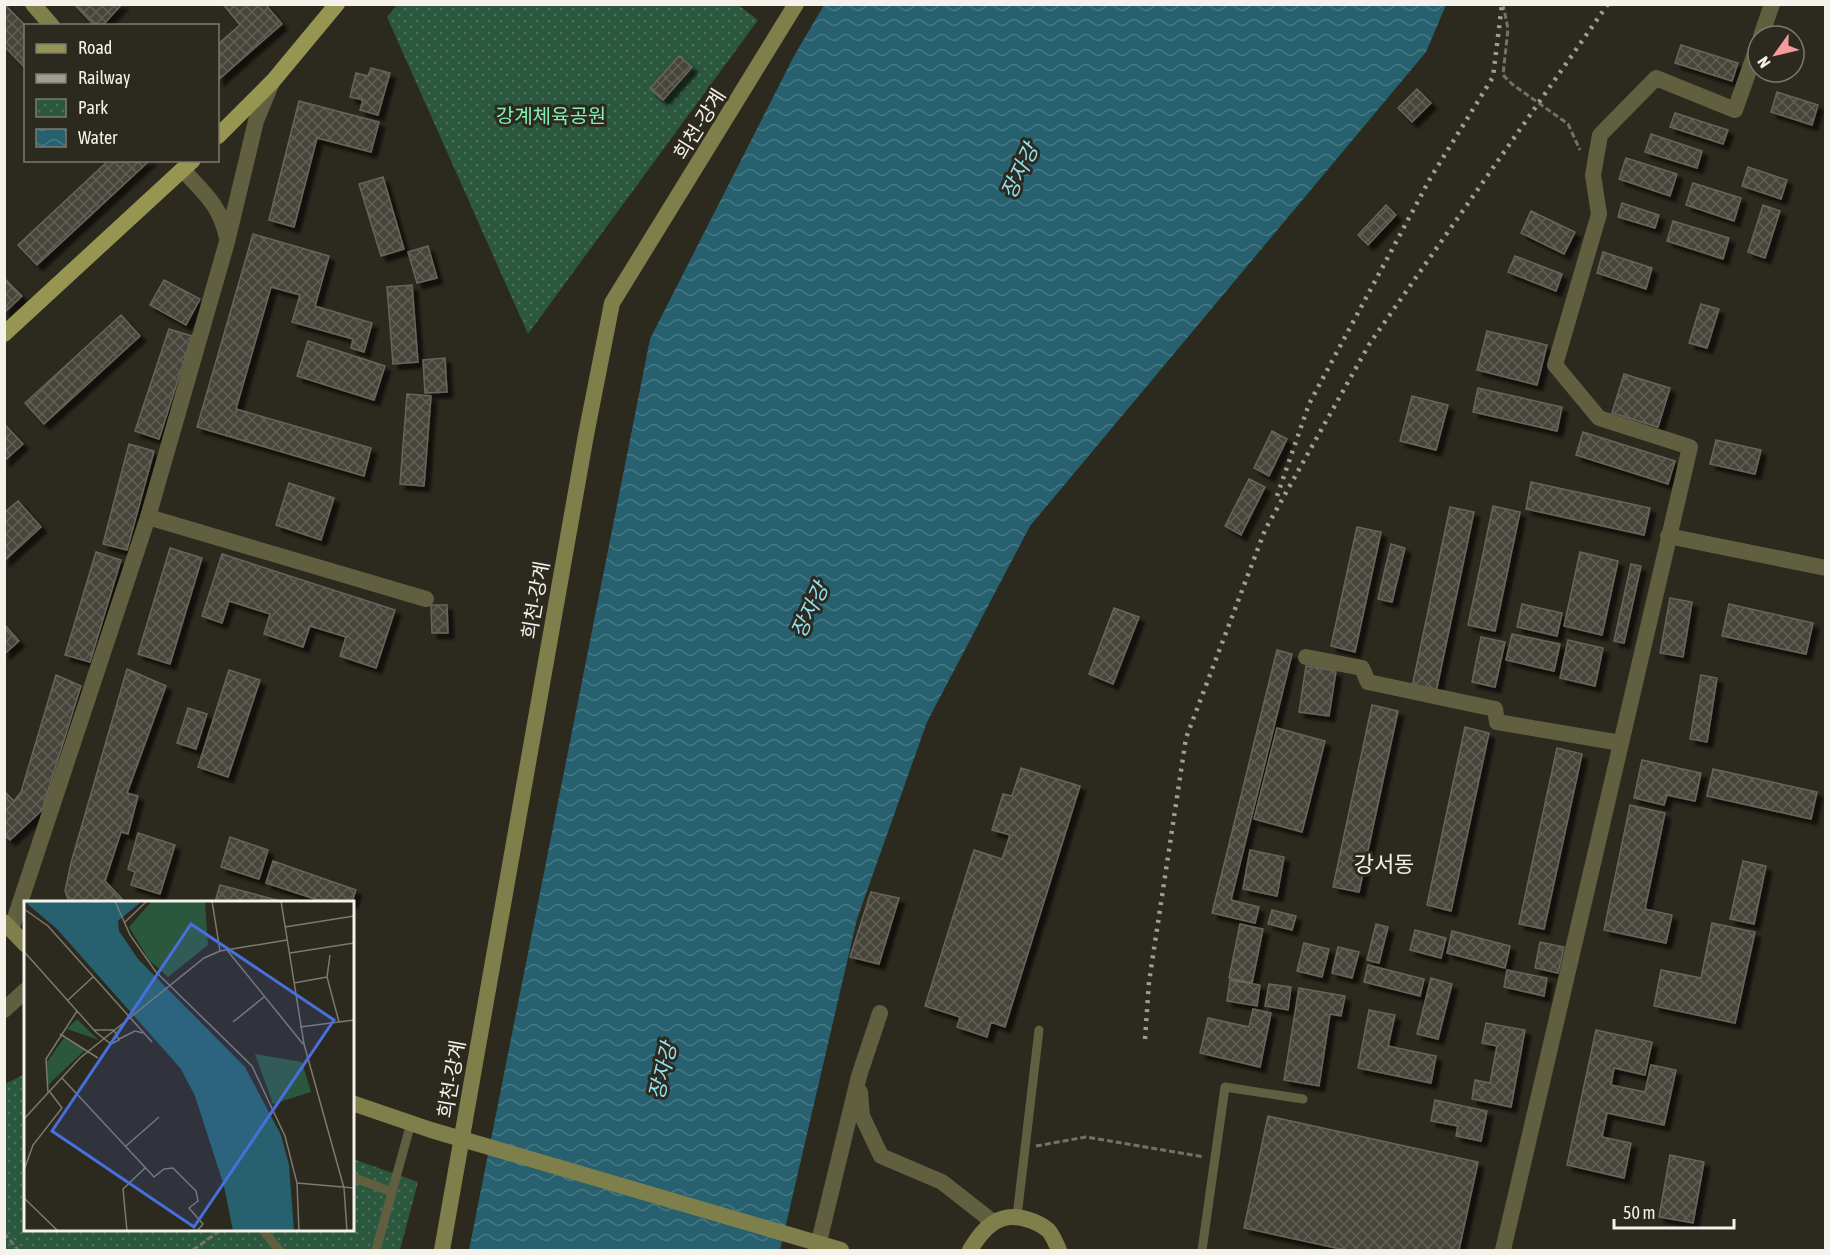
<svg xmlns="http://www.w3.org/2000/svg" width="1830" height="1255" font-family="'Asap Condensed','Noto Sans KR',sans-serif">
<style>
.park{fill:url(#park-dots)}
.water{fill:url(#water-waves)}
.building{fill:url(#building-cross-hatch);stroke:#68655a;stroke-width:1.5;filter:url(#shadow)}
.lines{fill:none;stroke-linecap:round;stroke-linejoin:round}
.path{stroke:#737168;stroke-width:3;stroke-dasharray:6 3;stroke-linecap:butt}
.service{stroke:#606040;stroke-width:9}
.minor{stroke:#606040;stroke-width:16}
.tertiary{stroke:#606040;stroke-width:16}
.secondary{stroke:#7f7f4b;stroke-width:16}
.primary{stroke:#969652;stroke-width:16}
.rail{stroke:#9f9d94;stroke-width:4.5;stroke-dasharray:3 6;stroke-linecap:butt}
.labels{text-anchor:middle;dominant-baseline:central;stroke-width:6;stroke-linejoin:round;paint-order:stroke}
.park-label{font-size:20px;fill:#82f0b1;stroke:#2c291f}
.street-label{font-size:20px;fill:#f4f2eb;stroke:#2c291f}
.water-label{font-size:21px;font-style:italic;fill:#93e1f5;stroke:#2c291f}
.quarter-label{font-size:22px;fill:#f4f2eb;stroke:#2c291f}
.inset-road{fill:none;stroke:#7c7971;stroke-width:1.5}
.view{fill:#486fdc;fill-opacity:0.15;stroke:#486fdc;stroke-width:3}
.inset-edge{fill:none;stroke:#f4f2eb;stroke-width:3}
</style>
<defs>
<pattern id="park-dots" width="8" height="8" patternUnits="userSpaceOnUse" patternTransform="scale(1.5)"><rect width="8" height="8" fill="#2c573f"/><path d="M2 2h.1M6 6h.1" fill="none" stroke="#4b705b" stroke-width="1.8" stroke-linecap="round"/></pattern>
<pattern id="water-waves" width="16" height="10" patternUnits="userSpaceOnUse" patternTransform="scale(1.5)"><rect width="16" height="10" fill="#27616f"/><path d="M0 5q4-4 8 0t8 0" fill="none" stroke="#477884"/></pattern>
<pattern id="building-cross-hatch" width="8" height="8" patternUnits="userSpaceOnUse" patternTransform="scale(1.5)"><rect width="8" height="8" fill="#47443a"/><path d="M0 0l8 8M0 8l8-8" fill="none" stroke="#625f57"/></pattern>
<filter id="shadow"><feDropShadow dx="5.5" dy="5.5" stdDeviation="1.5" flood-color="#0009"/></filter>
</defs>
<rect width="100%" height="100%" fill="#2c291f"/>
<path class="park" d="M398,4H737L758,20L528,334L387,17Z
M25,1074L26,1230H352L353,1159L418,1182L400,1250H5V1084Z"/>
<path class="water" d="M824,5H1446L1426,52L1030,526L927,722L857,919L780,1250H469L650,339L794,56Z"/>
<path class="building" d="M4,4L26,26V69L4,46Z
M74,4H122L102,26H95Z
M223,4H265L282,24L218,80V44L240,25Z
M1681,45L1738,63L1732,81L1675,63Z
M679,56L692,67L663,100L650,89Z
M371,68L390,73L378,115L360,110L363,100L350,97L356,73L368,76Z
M1417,89L1431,103L1412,122L1398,108Z
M1777,92L1818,105L1812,125L1771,112Z
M299,101L379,122L371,152L317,138L294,227L269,220Z
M1675,113L1728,130L1723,144L1670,127Z
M1651,134L1702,151L1697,168L1645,152Z
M1626,158L1677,174L1670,196L1619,179Z
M109,160H150L37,265L18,245Z
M1748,167L1787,180L1781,199L1742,186Z
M383,177L404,249L381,256L359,184Z
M1693,183L1741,198L1734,221L1686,205Z
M1622,203L1659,215L1655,228L1618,217Z
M1386,205L1396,215L1368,245L1358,235Z
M1763,205L1780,211L1765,258L1748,252Z
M1531,211L1575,232L1564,254L1521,233Z
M1673,221L1729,238L1723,259L1667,241Z
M253,234L329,256L315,306L372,323L364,352L351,348L353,339L292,322L300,295L271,287L236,409L371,448L364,476L197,427Z
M428,246L437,278L417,283L408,252Z
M1603,252L1652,268L1646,289L1597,273Z
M1515,256L1562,274L1556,291L1508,272Z
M4,278L22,296L4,313Z
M164,280L200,299L186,325L150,305Z
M412,285L418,362L393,364L387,287Z
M1701,304L1719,309L1707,348L1689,343Z
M121,315L140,336L44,424L25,403Z
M169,329L192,336L159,439L135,431Z
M1487,331L1547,345L1537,385L1477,370Z
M308,341L385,366L374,400L297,376Z
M445,358L447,392L425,393L423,360Z
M1624,374L1670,388L1658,427L1612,413Z
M1478,388L1562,407L1557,431L1473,412Z
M407,394L431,396L424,486L400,484Z
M1412,396L1448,405L1436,450L1400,441Z
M4,424L23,444L4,461Z
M1272,431L1287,439L1269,476L1254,468Z
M1583,432L1675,461L1668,484L1576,455Z
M1716,440L1761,450L1755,474L1710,464Z
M129,444L154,451L127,550L103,544Z
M1249,479L1265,487L1241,535L1225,526Z
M1531,482L1650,508L1644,535L1526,509Z
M289,483L334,498L321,540L276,525Z
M18,501L41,527L4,561V513Z
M1493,506L1520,512L1495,631L1468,625Z
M1450,507L1474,512L1436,692L1412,687Z
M1357,527L1381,532L1355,652L1331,646Z
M1391,544L1405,548L1392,602L1378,599Z
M170,548L202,558L170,664L138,654Z
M96,552L121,560L90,662L65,655Z
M1580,552L1618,561L1602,635L1564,626Z
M222,554L395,610L376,668L340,656L346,637L310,626L303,647L264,634L270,614L229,601L222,623L202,616Z
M1631,564L1641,566L1624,643L1614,641Z
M1670,598L1692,602L1683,657L1660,653Z
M1522,604L1562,613L1557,636L1517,627Z
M1729,604L1813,623L1806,654L1722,636Z
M431,605H447L448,633H432Z
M1114,608L1139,617L1113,684L1089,674Z
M4,624L19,641L4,654Z
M1512,634L1560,644L1554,671L1506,660Z
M1481,637L1505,642L1495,687L1472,682Z
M1568,640L1603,648L1595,686L1560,678Z
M1277,650L1292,654L1231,900L1259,907L1255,923L1212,913Z
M1306,666L1336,671L1329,716L1299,712Z
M127,669L166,686L127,793L138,796L128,834L121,832L105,881L125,902H69L65,891L71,863Z
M229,670L260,680L228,777L198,767Z
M56,675L81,686L42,810L10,840L4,835V791L14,801L21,792Z
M1701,675L1717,678L1707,742L1690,739Z
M1372,705L1398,711L1359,892L1333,887Z
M188,708L207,714L196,749L177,743Z
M1465,727L1489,733L1451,911L1427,905Z
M1277,728L1325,741L1302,832L1254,819Z
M1557,748L1582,754L1544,929L1519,924Z
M1642,760L1701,773L1695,801L1667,795L1664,805L1634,798Z
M1021,768L1080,786L1005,1027L991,1022L987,1037L957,1027L960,1017L925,1006L974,850L1002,859L1010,835L992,830L1003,794L1012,796Z
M1713,769L1817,792L1811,819L1707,796Z
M1630,805L1665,813L1645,909L1672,915L1666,943L1604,930Z
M138,833L175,845L160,894L131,885L135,872L128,869Z
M230,837L268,850L259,879L221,867Z
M1250,850L1284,857L1277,896L1243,889Z
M273,861L356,890L352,902H324L266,883Z
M1743,861L1766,866L1754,924L1730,919Z
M220,885L284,902H215Z
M871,892L899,898L879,964L850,957Z
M1272,910L1296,916L1292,930L1268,924Z
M1712,923L1755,932L1735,1023L1654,1006L1661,970L1701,978Z
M1240,924L1263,929L1252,983L1229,978Z
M1376,924L1388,927L1379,963L1367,960Z
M1415,930L1446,938L1441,958L1410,950Z
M1452,931L1510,946L1505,968L1447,953Z
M1540,942L1564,947L1558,973L1535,968Z
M1304,943L1329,949L1322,977L1297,971Z
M1338,947L1359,952L1352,978L1332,973Z
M1368,965L1424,979L1420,996L1364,982Z
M1507,970L1547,978L1544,996L1504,987Z
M1431,978L1452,984L1438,1039L1417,1034Z
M1230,980L1260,985L1257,1006L1227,1001Z
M1269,984L1291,987L1288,1010L1265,1006Z
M1299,988L1345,996L1341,1016L1330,1014L1319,1086L1284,1080Z
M1253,1009L1271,1013L1260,1067L1200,1053L1208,1018L1249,1027Z
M1369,1010L1395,1015L1388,1046L1436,1056L1431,1083L1358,1068Z
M1486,1023L1525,1030L1511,1107L1472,1099L1475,1080L1490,1083L1497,1046L1482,1043Z
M1596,1030L1652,1042L1645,1075L1614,1068L1611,1085L1645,1092L1651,1065L1676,1070L1664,1125L1607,1113L1602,1137L1631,1143L1624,1178L1567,1165Z
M1435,1100L1487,1111L1481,1141L1456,1136L1458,1126L1431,1121Z
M1268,1116L1478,1162L1459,1250H1345L1244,1228Z
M1670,1155L1704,1162L1693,1223L1659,1217Z"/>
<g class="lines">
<path class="path" d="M1503,4L1508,29L1503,75L1512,84L1568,124L1580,150
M1036,1146L1086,1137L1204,1157
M4,1233L18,1250
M193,1250L221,1230"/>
<path class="service" d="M352,1177L392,1192
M1017,1216L1039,1030
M263,1230L279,1250
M376,1250L411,1123
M1202,1250L1225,1087L1303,1099"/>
<path class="minor" d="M1761,36L1772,4
M148,517L426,599
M1668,536L1826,568
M1306,657L1362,668L1368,682L1495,709L1497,722L1621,743
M860,1092L862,1116L881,1156L942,1182L993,1222
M817,1250L859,1076L880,1013
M1503,1250L1690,447L1599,418L1555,365L1599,214L1593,175L1600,135L1656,78L1735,110L1758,45"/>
<path class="tertiary" d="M183,170C205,194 220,205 227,238
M11,930L148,517L227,242L256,121L272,82
M4,1010L26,990"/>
<path class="secondary" d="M33,4L52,26
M4,922L26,945
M352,1103L431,1130L841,1250
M442,1250L586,435L612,303L796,4
M970,1250C983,1228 999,1211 1026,1219C1033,1221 1042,1225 1048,1230C1053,1235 1056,1244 1059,1250"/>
<path class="primary" d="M218,136L273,81L337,4
M4,334L193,160"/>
<path class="rail" d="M1277,496L1309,404L1431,177L1493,77L1502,4
M1145,1039L1149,982L1186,738L1265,530L1370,343L1608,4"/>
</g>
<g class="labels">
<g class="park-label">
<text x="551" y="115">강계체육공원</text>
</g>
<g class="street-label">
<text transform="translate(699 124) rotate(-58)">희천-강계</text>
<text transform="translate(535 600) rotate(-80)">희천-강계</text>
<text transform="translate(451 1079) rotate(-80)">희천-강계</text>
</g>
<g class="water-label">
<text transform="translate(1019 171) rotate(-64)">장자강</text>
<text transform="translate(809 610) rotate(-64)">장자강</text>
<text transform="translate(662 1071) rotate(-76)">장자강</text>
</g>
<g class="quarter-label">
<text x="1384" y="864">강서동</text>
</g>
</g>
<g transform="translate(24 901)">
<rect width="330" height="330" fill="#2c291f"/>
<path d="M128,0H181L184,44L144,76L125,59L105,26ZM53,118L69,134L75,139L43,128ZM40,137L61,149L24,184L23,161ZM231,153L278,161L287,191L249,203Z" fill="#2c573f"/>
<path d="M0,0H118L94,20L95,30L114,58L221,166L257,234L265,264L270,330H209L200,285L171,195L157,168L33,28Z" fill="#27616f"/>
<path class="inset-road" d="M91,0L106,34L132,71L228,165L261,235L273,282L275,330M188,0L196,50M257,0L280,143L320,287L323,330M0,8L24,25L128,141M101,21L123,0M261,26L330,15M203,49L279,143M0,51L4,55L53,110L70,129L73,132L87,143L95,139L90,129H70M266,52L330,42M306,54L303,76L315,121M270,82L303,76M44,99L69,76M209,121L240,96M276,126L330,119M36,133L74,157M95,138L111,130L119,132M38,177L130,276L140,268L149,267L172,290L174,300L165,307L179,323L173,330M24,192L22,158L53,110M0,218L56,157L180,57L196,50L263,39M102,245L135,216M0,269L9,244L38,207L26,191M273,282L330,287M0,297L34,330M103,330L99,288L121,267"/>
<path class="view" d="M167,23L310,119L170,326L28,230Z"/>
<rect width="330" height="330" class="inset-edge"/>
</g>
<rect width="1830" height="1255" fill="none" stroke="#f4f2eb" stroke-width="12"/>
<rect x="24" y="24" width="195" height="138" fill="#2c291f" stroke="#7c7971" stroke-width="1.5"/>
<rect x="36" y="44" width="30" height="9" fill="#969652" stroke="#7c7971" stroke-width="1.5"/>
<text x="78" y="54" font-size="18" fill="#f4f2eb">Road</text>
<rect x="36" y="74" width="30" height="9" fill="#9f9d94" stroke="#7c7971" stroke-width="1.5"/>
<text x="78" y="84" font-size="18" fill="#f4f2eb">Railway</text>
<rect x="36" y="99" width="30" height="18" fill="url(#park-dots)" stroke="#7c7971" stroke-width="1.5"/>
<text x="78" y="114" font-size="18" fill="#f4f2eb">Park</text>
<rect x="36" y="129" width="30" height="18" fill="url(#water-waves)" stroke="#7c7971" stroke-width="1.5"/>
<text x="78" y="144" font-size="18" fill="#f4f2eb">Water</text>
<g transform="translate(1776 54) rotate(236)"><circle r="28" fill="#2c291f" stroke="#7c7971" stroke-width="1.5"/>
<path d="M0-4.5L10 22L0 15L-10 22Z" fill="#f59b9e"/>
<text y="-9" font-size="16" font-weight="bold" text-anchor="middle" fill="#f4f2eb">N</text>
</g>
<path d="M1614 1219v9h120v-9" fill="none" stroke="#f4f2eb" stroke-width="3"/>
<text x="1623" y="1219" font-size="18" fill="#f4f2eb" stroke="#2c291f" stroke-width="4.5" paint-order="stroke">50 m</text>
</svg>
